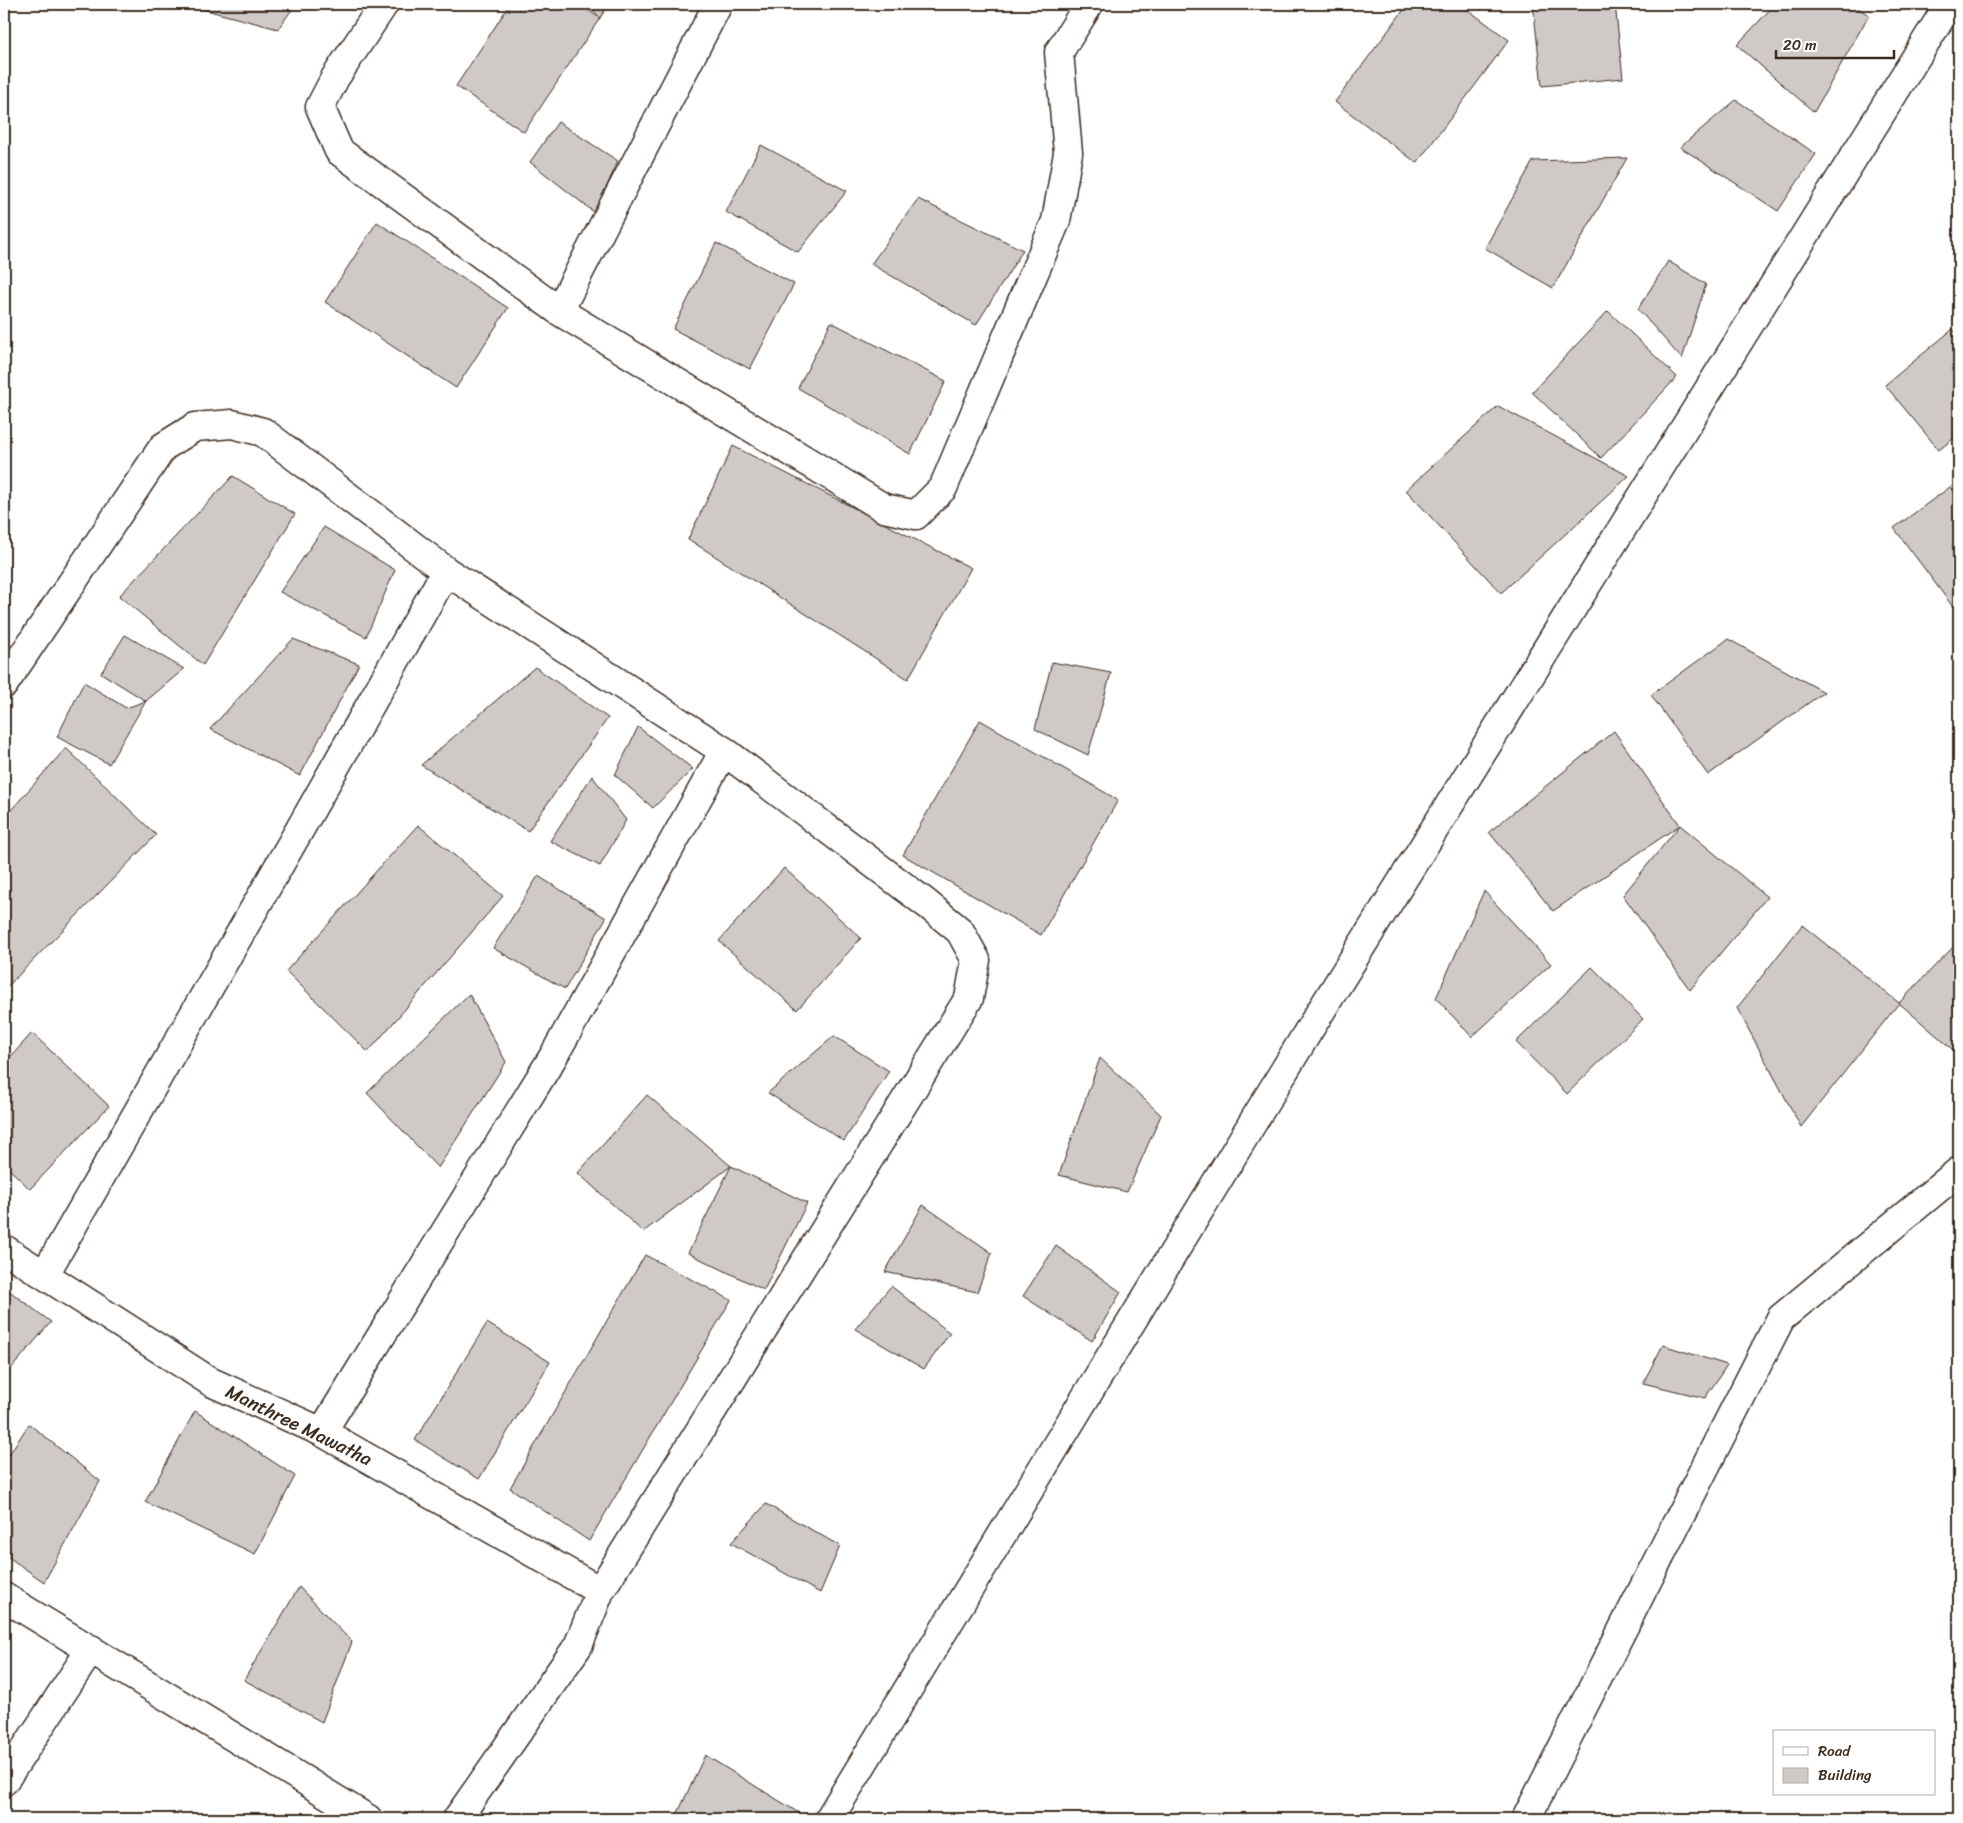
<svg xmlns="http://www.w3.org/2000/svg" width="1963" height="1823" font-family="Sriracha,sans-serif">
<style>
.building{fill:#cfcac7;stroke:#3b2a1e}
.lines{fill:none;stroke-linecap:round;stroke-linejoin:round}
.minor-casing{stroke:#3b2a1e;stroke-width:31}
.minor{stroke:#fff;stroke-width:28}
.labels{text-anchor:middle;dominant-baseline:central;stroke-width:4;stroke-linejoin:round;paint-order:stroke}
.street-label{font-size:19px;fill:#3b2a1e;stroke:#fff}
</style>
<rect width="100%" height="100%" fill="#fff"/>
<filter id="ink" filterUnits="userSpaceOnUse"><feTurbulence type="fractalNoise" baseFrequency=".02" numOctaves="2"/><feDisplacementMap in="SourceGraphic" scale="10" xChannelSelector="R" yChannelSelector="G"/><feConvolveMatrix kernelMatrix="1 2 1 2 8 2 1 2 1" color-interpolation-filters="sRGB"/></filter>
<g filter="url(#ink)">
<path class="building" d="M183,4H296L278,29Z
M510,4H578L600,18L524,132L456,86Z
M588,4H609L600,18Z
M1408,4H1460L1509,40L1417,163L1335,102Z
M1533,4H1615L1623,78L1542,86Z
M1775,4H1851L1869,15L1814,112L1737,45Z
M1736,100L1816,154L1778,211L1680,147Z
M558,122L618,161L595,213L530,162Z
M761,145L847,191L798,252L726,212Z
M1627,158L1553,288L1485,248L1533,161Z
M918,199L1023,250L976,325L871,264Z
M377,222L508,308L456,388L325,302Z
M716,243L794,284L750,369L673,329Z
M1668,261L1706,284L1682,359L1638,309Z
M1608,311L1677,377L1601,458L1532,392Z
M831,322L946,381L910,454L798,388Z
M1953,329L1959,337V434L1939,450L1885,385Z
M1498,406L1629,476L1501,593L1406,490Z
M733,446L971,568L908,679L688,539Z
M233,476L295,514L203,665L119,596Z
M1950,487L1959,495V602L1953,607L1894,528Z
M324,527L395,570L366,637L280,592Z
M125,635L184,669L146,701L101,673Z
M293,639L359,664L300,776L210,729Z
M1728,639L1824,692L1708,775L1651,695Z
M1052,662L1111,673L1088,755L1035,729Z
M535,667L608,718L528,831L421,765Z
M84,682L126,708L146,701L109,764L57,737Z
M980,720L1118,800L1041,935L903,855Z
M638,727L693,769L653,808L615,775Z
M1614,731L1680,825L1553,911L1489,832Z
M66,748L156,835L4,990V818Z
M592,776L626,820L600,866L550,841Z
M418,825L503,896L368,1052L286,971Z
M1680,825L1767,897L1690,990L1623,895Z
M784,868L861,938L797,1010L719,941Z
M538,876L606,918L565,989L493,948Z
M1484,891L1551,964L1472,1037L1436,998Z
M1802,925L1899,1003L1801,1127L1737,1008Z
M1959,941V1055L1899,1003Z
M1592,967L1643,1019L1567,1094L1516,1042Z
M469,994L506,1062L438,1168L367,1093Z
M32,1033L109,1106L30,1189L4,1164V1064Z
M834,1036L889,1071L844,1141L768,1093Z
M1100,1058L1161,1115L1127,1192L1059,1175Z
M647,1095L731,1166L643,1232L578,1173Z
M731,1166L807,1203L764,1290L688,1253Z
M923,1205L992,1253L977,1292L885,1272Z
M1056,1246L1121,1292L1092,1341L1023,1296Z
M645,1255L731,1300L589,1541L510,1488Z
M891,1286L950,1333L924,1369L855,1329Z
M4,1287L51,1322L4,1377Z
M487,1323L550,1362L479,1479L415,1440Z
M1663,1345L1727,1365L1705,1398L1643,1383Z
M195,1411L295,1476L255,1554L145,1502Z
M29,1424L100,1481L44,1582L4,1554V1462Z
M766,1504L840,1546L820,1593L731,1543Z
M299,1587L352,1642L322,1722L244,1680Z
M705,1755L799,1813L794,1819H675Z"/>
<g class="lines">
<g class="minor-casing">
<path id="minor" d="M384,4L335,78L320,107L339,151L559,311L884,508L916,515L943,488L1056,221L1068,153L1059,52L1089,4
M559,311L718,4
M4,684L163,447L195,427L232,424L263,432L446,571L724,751L927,904L960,931L976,960L969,998L600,1591L578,1646L457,1819
M4,1249L211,1382L322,1432L600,1591
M45,1274L300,829L446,571
M322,1432L553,1057L724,751
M4,1597L368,1819
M4,1781L91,1649
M829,1819L1309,1030L1943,14L1941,4
M1526,1819L1781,1318L1959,1171"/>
</g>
<use href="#minor" class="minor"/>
</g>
</g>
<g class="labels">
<g class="street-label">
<text transform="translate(299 1425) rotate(26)">Manthree Mawatha</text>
</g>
</g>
<rect width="1963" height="1823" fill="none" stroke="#fff" stroke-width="20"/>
<rect x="10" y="10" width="1943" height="1803" fill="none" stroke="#3b2a1e" stroke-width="2" filter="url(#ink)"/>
<rect x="1773" y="1730" width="162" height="65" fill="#ffffff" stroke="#b1aaa5"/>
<rect x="1783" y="1747" width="25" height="8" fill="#ffffff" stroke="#b1aaa5"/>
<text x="1818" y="1756" font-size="15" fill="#3b2a1e">Road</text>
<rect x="1783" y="1768" width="25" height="15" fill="#cfcac7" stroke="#b1aaa5"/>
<text x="1818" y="1780" font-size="15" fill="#3b2a1e">Building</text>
<path d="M1776 50v8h118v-8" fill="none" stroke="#3b2a1e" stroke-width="2.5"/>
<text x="1783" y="50" font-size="15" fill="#3b2a1e" stroke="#ffffff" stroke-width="4" paint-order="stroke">20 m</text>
</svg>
